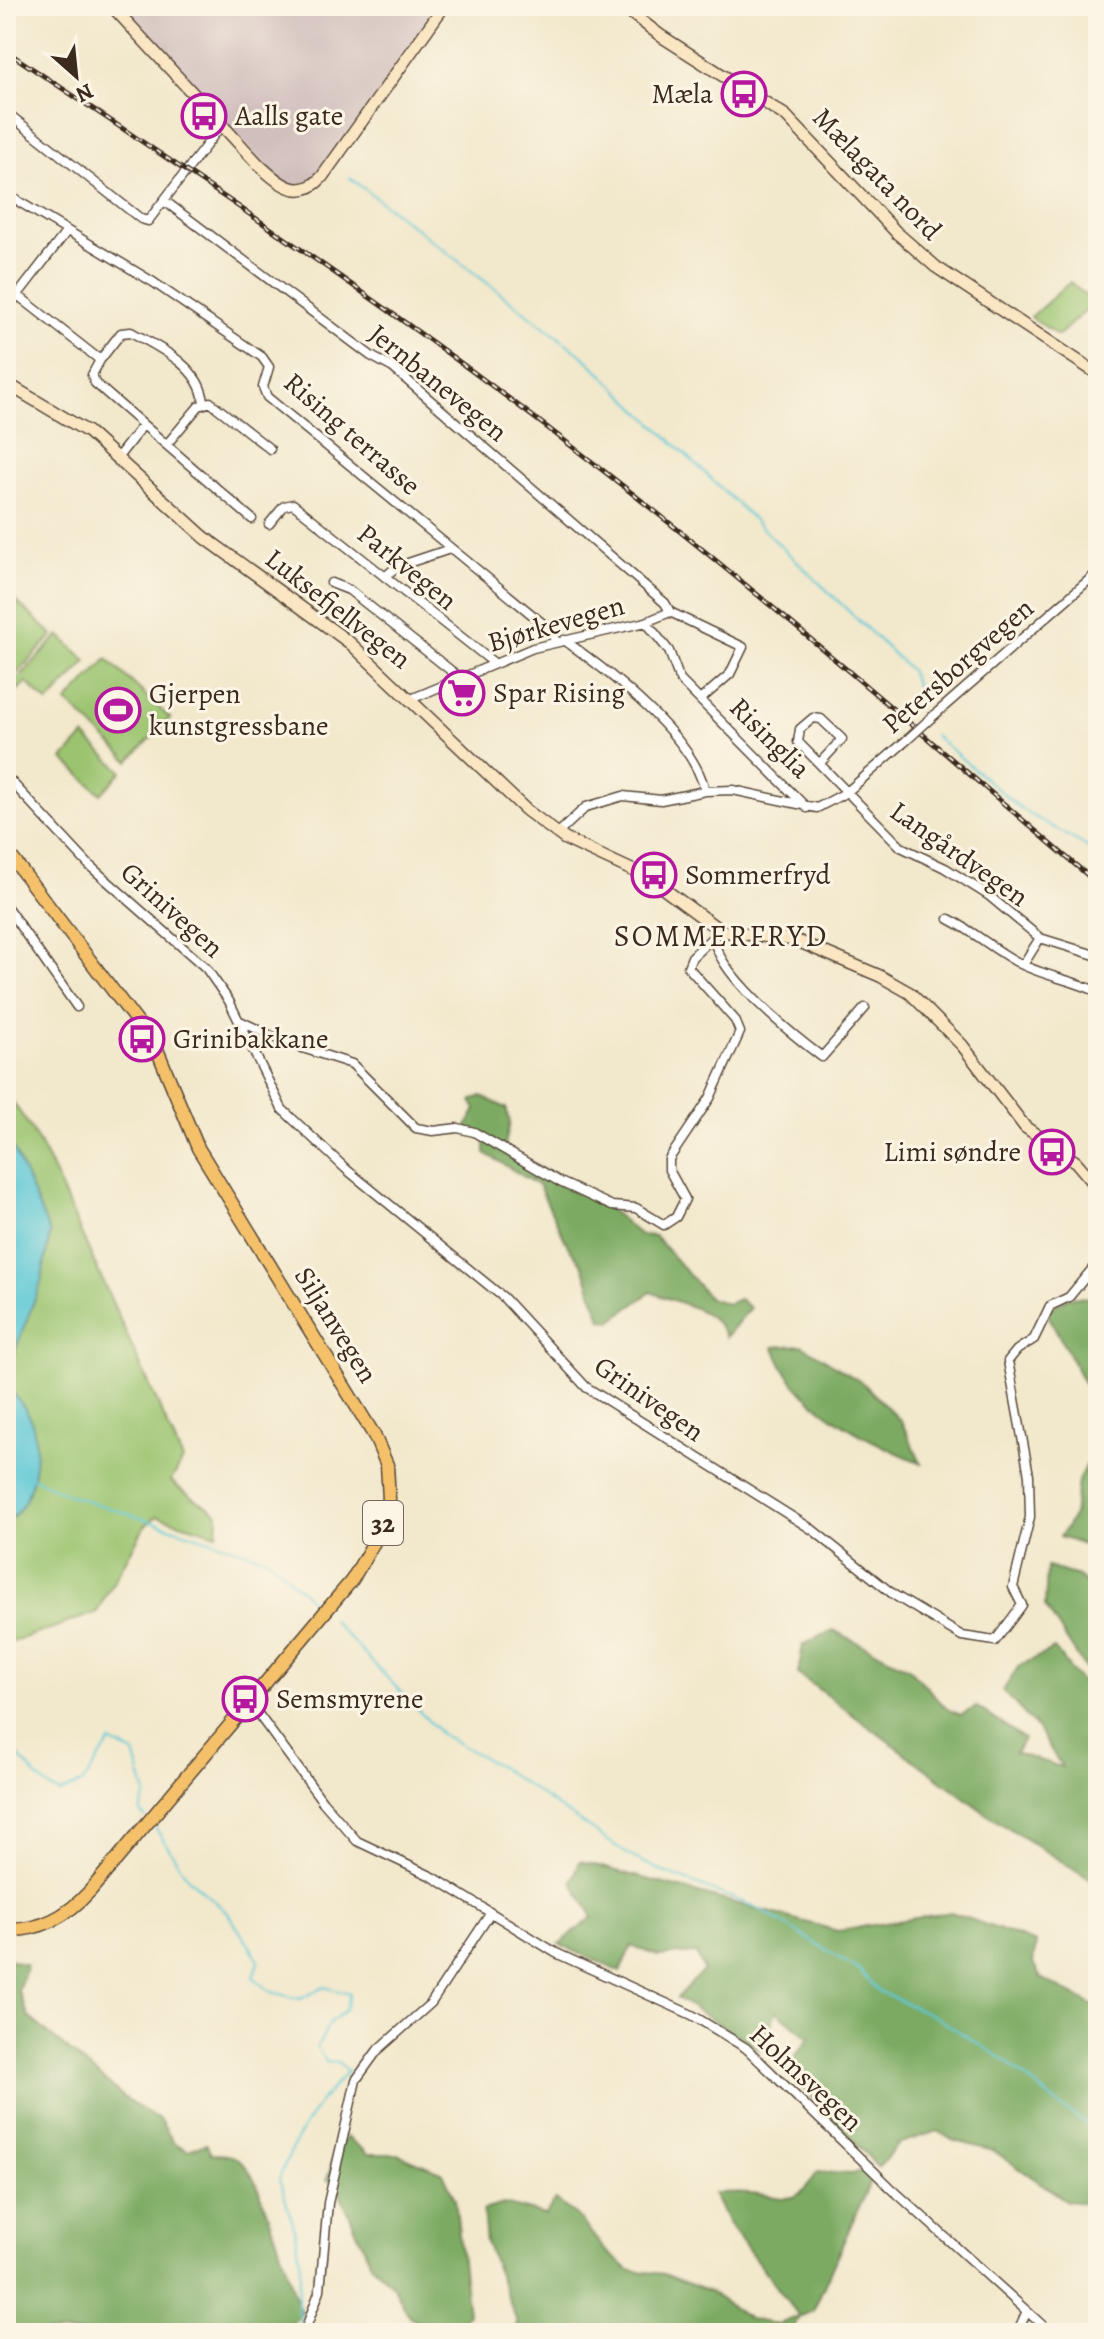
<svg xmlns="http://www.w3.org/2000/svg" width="1104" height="2339" font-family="Alegreya,serif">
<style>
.industrial{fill:#d1bfbd}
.green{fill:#9bc46f;stroke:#6b7746;stroke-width:2}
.forest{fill:#7caa62;stroke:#5c6a40;stroke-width:2}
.water{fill:#5dc8d6;stroke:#4c797a;stroke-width:2}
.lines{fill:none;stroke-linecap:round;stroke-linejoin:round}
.stream{stroke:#5dc8d6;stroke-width:2}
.street-casing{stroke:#564638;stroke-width:11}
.secondary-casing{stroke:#564638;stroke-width:14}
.primary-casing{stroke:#564638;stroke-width:15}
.street{stroke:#fff;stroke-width:8}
.secondary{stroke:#fbe6c4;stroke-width:11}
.primary{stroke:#f4c16b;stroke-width:12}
.rail-casing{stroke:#3b2a1e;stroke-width:5}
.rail{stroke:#fcf5e5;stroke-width:2;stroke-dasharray:6;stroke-linecap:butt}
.street-bridge-casing{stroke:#564638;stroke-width:11;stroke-linecap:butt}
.street-bridge{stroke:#fff;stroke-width:8}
.labels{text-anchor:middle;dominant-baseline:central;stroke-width:6;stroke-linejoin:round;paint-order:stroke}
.shield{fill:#fcf5e5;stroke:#75675a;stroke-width:2}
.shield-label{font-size:26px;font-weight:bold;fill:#3b2a1e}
.poi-label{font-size:28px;fill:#3b2a1e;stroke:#fcf5e5;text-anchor:start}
.street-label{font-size:28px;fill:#3b2a1e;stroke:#fcf5e5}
.neighbourhood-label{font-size:30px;letter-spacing:2px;fill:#3b2a1e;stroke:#fcf5e5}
</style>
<rect width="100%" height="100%" fill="#fcf5e5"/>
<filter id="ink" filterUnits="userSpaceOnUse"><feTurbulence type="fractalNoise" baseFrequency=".0125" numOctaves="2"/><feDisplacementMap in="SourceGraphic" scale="16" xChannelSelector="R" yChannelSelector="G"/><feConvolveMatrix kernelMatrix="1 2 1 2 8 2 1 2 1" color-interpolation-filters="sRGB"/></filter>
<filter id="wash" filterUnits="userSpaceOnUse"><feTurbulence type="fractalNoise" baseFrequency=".006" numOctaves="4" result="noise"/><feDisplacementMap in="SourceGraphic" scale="32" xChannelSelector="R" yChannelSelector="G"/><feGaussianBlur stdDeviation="1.8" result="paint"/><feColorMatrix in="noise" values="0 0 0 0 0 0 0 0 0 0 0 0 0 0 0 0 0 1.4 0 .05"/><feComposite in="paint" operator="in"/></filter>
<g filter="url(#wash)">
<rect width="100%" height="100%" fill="#f2e8cc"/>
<path class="industrial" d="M112,6H444L309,187L287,188Z"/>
<path class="green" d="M1070,282L1093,303L1058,336L1031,317Z
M6,592L53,635L8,683L6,682Z
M59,635L87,661L48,703L26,682L18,690L12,685Z
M107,659L170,718L129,761L67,702Z
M84,736L122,771L101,794L63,759Z
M6,1092L32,1130L51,1166L183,1460L171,1481C186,1496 203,1501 218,1514L217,1534L157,1516L145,1526L96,1613L6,1644Z"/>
<path class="forest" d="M481,1096L506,1108L510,1122L504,1149L599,1200L640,1235L655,1236L709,1298L728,1304L739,1299L750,1308L726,1337C710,1305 683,1306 651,1292L611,1321L601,1319L583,1266L568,1246L539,1186L485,1153V1140L466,1129L476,1109L471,1101Z
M1069,1297L1098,1298V1409L1046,1311Z
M802,1345L864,1384L901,1421L921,1463C868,1441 793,1406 774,1347Z
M1098,1439V1543L1089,1547L1060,1537L1074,1515L1078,1481Z
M1047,1567L1078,1576L1098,1597V1673H1088L1045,1606Z
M833,1630L909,1668L947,1709L961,1715L977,1707L1024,1739L1015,1753L1062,1767L1037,1728L1003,1691L1019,1666L1054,1649L1098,1703V1884L992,1818L798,1674L803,1645Z
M580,1861L838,1931L951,1912L1036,1943L1033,1963L1041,1978L1098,2008V2204L1067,2201L994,2151L952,2140L938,2131L900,2143L878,2167L785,2070L809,2038L776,2011L761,2050L677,1998L704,1970L696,1953L658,1956L631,1946L620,1972L559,1944L593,1917L572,1882Z
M6,1958L27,1965L18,1991L29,2017L131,2103L159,2119L174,2143L188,2150L206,2144L211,2154C222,2154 232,2154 241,2161C262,2177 289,2283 301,2312L285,2333H6Z
M347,2137L368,2154H398L443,2173L455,2199L468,2314L456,2329L434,2333L409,2316L394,2287L371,2264L336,2184L327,2180L337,2146Z
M865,2170L874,2173L813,2311L799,2317L791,2333H515L517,2322L486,2242L483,2210L504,2204L545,2215L556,2200L580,2219L604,2249L629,2270L664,2274L709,2292L749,2319L777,2325L799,2316L728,2223L713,2193C728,2193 744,2191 759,2194C794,2201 796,2202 818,2172L852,2174Z"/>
<path class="water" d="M6,1139L13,1147L50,1233L41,1283L6,1374Z
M6,1384C14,1395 27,1408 31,1420C42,1451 34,1505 6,1522Z"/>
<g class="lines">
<path class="stream" d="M350,178L584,357L910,670L918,691L917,706
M934,735L1021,809L1098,853
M31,1477L69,1495L269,1559L315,1604
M332,1620L441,1734L495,1764L629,1855L661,1871L756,1907L859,1970L878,1991L934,2016L1003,2059L1060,2106L1098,2131
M6,1744C24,1759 41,1787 60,1793L84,1782L110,1742L134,1753L146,1794L140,1812L145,1817
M153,1824L188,1878L227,1912L259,1960L253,1977L271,1992L300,1999L324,1987L350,1994L345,2010L330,2022L317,2048L327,2063L338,2062L348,2071C316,2102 294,2138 279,2179C289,2209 300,2241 300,2272C300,2292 294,2309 302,2328"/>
</g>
</g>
<g filter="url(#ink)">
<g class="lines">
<g class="street-casing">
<path id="street" d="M6,112L141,219L148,221L221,126
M6,194L153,282L262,357L269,367L263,387L267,397L547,627L556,641
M166,202L371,356L393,368L665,603L670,612
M6,286L100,360L92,375L95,383L252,519
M6,310L67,231
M100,360L121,333L131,332C160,348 200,366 204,402
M167,444L199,406L210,402L270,449
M118,457L143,425
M269,524L284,506L293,504L494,663
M385,577L396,567L450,549
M331,583L349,590L459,677
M670,612L743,647L730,674L700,700
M646,622L669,651L680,680L807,808
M564,640C608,671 694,737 705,791
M411,699L533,648L646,622L670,612
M931,718L1098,572
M820,763L842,739L821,719L813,718L800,729L798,742L901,847L945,868L988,895L1040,938L1098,956
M6,776L89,865L206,968L229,1001L282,1109L346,1169L503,1297L586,1387L813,1530L894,1595L962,1636L995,1641L1022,1605L1013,1587L1030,1517L1029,1475L1008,1361L1017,1350L1034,1339L1050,1306L1069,1297L1098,1262
M557,834L586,807L623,796L661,800L705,791L733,790L817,808L847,792L908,739
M6,906L77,1007
M949,919C973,931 993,949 1017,962C1042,976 1071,979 1098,992
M714,933C710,969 794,1036 822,1057L865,1008
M1023,965L1040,938
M240,1021L284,1042L352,1064L416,1128L433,1131L458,1128L474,1132L560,1182L612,1206L636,1208L664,1225L676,1217L685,1199L669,1170V1159L710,1098L740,1032L735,1020L688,967L692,957L713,937
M250,1703L323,1802L357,1841L433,1877L556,1953L692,2015L746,2048L891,2188L1051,2333
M304,2333L320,2290L328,2203L356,2080L377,2051L431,2003L490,1914
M1017,2333L1027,2311"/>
</g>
<g class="secondary-casing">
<path id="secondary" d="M112,6L258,164C277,182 299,203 322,177L444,6
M622,6L661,36L786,116L897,233L936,267L1098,374
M6,383L88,432L204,537L350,643L526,810L565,839L649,878L721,931L795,940L880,976L910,993L962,1045L1025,1127L1076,1162L1098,1188"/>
</g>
<g class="primary-casing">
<path id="primary" d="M6,850L156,1047L198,1148L374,1435L387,1465L389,1499L377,1537L352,1580L90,1891C67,1916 41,1931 6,1930"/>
</g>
<use href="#street" class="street"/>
<use href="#secondary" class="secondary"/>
<use href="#primary" class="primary"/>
<g class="rail-casing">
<path id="rail" d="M6,51C202,181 398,311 583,455C760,591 928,740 1098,884"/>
</g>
<use href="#rail" class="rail"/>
<g class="street-bridge-casing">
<path id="street-bridge" d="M908,739L931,718"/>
</g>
<use href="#street-bridge" class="street-bridge"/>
</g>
</g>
<defs>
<g id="bus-ring" transform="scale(2.3)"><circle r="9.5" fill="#fcf5e5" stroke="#b5179e" stroke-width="1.5"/><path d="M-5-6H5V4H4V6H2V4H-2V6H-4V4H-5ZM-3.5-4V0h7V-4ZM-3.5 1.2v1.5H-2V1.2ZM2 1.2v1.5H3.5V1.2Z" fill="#b5179e"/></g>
<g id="supermarket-ring" transform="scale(2.3)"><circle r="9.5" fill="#fcf5e5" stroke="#b5179e" stroke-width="1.5"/><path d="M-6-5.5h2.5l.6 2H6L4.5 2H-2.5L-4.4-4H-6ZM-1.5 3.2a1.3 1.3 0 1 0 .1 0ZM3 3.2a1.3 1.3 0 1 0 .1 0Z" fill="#b5179e"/></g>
<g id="stadium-ring" transform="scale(2.3)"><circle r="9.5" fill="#fcf5e5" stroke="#b5179e" stroke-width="1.5"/><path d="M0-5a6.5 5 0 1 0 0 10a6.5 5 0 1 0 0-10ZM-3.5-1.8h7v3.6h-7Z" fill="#b5179e"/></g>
</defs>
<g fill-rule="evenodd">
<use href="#bus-ring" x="744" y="94"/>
<use href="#bus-ring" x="204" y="116"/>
<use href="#supermarket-ring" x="462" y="693"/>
<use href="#stadium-ring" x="118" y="710"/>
<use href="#bus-ring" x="654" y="875"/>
<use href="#bus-ring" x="142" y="1039"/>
<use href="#bus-ring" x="1052" y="1152"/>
<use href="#bus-ring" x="245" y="1699"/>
</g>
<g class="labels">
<rect class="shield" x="363" y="1501" width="40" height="44" rx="6"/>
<g class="shield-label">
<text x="383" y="1523">32</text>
</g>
<g class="poi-label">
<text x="713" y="94" text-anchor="end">Mæla</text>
<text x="235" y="116">Aalls gate</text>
<text x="493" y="693">Spar Rising</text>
<text x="149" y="694">Gjerpen<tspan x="149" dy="32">kunstgressbane</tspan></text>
<text x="685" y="875">Sommerfryd</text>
<text x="173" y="1039">Grinibakkane</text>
<text x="1021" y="1152" text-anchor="end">Limi søndre</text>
<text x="276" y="1699">Semsmyrene</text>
</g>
<g class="street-label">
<text transform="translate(877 174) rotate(46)">Mælagata nord</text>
<text transform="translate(438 383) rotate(39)">Jernbanevegen</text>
<text transform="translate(352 434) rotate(41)">Rising terrasse</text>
<text transform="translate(407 567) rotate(39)">Parkvegen</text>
<text transform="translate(338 609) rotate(38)">Luksefjellvegen</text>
<text transform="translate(556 624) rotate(-16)">Bjørkevegen</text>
<text transform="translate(958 666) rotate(-41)">Petersborgvegen</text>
<text transform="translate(770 738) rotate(45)">Risinglia</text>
<text transform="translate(959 854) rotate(35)">Langårdvegen</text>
<text transform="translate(172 910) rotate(42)">Grinivegen</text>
<text transform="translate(336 1325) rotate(58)">Siljanvegen</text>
<text transform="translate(649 1399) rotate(35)">Grinivegen</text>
<text transform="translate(806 2078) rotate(43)">Holmsvegen</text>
</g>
<g class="neighbourhood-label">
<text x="721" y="936">SOMMERFRYD</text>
</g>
</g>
<rect width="1104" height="2339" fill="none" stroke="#fcf5e5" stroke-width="32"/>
<g transform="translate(76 76) rotate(153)" stroke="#fcf5e5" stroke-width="6" paint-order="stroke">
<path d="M0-6L14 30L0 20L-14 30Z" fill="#3b2a1e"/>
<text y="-12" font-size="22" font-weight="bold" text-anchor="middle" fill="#3b2a1e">N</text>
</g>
</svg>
